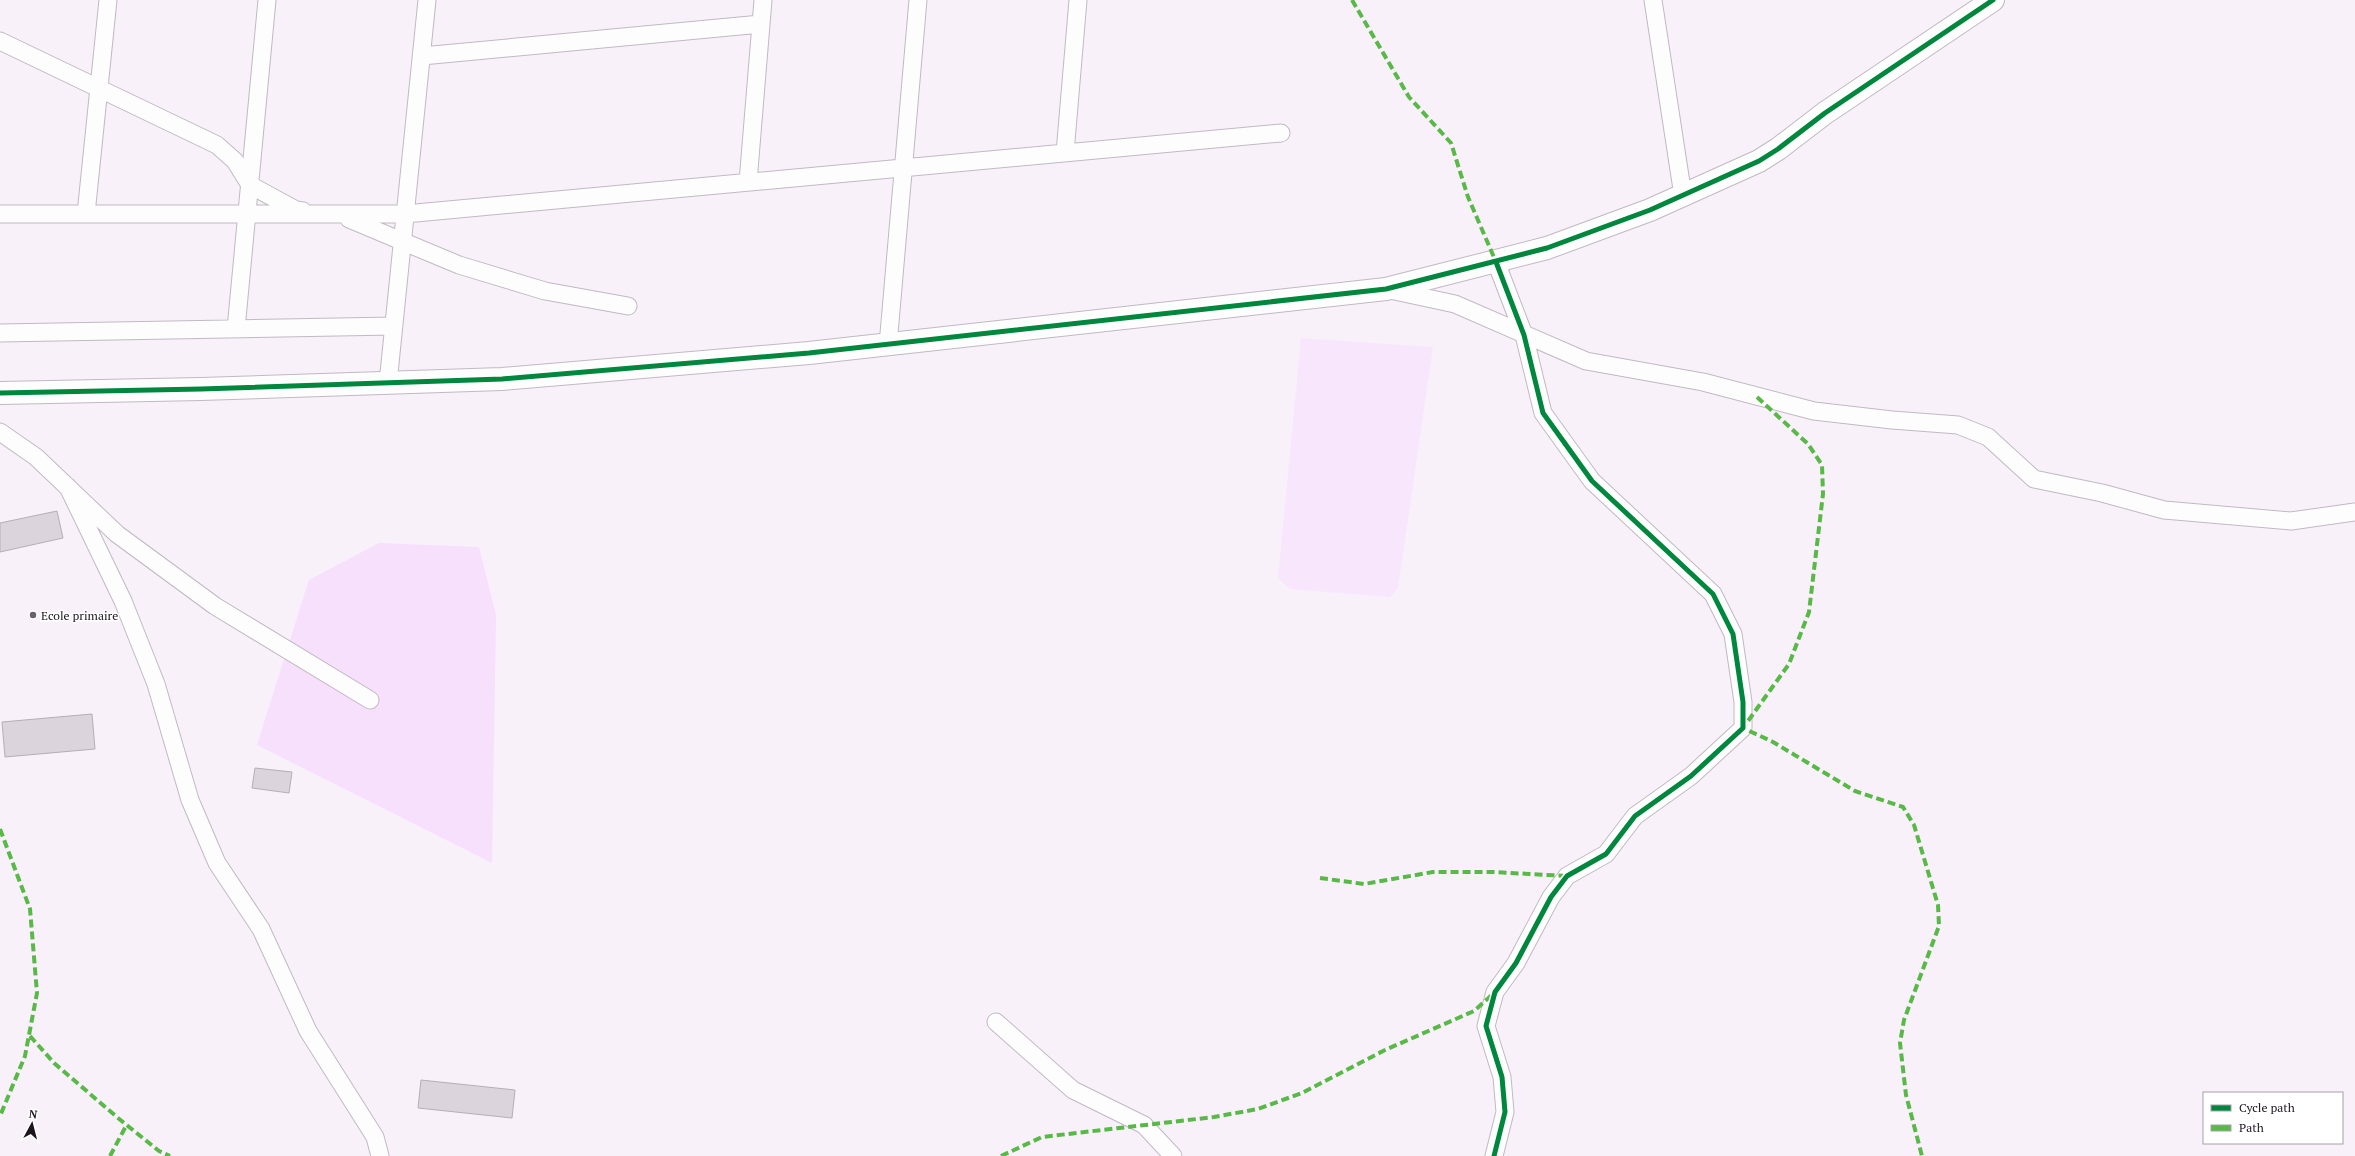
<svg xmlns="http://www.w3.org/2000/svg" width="2355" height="1156" font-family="'PT Serif',serif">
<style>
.built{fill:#f8e6fd}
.green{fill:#f6e0fc}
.building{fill:#dbd4dd;stroke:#b5aeb7}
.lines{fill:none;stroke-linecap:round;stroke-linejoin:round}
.street-casing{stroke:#c0b9c2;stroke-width:19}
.secondary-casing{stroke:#c0b9c2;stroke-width:24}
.street{stroke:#fefdfe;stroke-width:17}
.secondary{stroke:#fefdfe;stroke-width:22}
.quiet{stroke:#58b947;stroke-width:4;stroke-dasharray:8 4;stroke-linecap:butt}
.cycleway-casing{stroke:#fff;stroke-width:8}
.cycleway{stroke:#00873e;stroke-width:5}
.poi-dot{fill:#69616b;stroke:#fff;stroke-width:1.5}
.labels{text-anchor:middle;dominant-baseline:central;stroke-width:3;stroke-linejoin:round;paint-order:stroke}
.poi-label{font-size:12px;fill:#1c141e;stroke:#fff;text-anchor:start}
</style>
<rect width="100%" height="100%" fill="#f8f1fa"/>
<path class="built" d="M1301,338L1433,347L1398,588L1390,597L1290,589L1278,578Z"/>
<path class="green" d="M379,543L479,547L496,615L492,863L257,745L309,580Z"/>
<path class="building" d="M57,511L63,538L0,552V523Z
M92,714L95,749L5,757L2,722Z
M255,768L292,772L289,793L252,788Z
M421,1080L515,1090L512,1118L418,1108Z"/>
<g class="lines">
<g class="street-casing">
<path id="street" d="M1653,0L1683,196
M0,41L217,145L235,161L250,185L296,210L303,211
M422,56L761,24
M1065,153L1078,0
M748,182L763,0
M0,214H405L1281,133
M86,214L108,0
M349,219L459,265L545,291L628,306
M1390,290L1455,304L1586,361L1703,382L1814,411L1892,420L1958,425L1988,437L2034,479L2102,493L2164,510L2291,521L2355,512
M236,329L267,0
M0,333L394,326
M888,345L918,0
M388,383L427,0
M0,432L36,457L117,534L215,606L370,700
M68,487L123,601L156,684L190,800L217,863L261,929L308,1031L375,1137L380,1156
M996,1022L1073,1090L1144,1125L1173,1156
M1494,1156L1505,1112L1502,1077L1486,1026L1495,992L1516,963L1551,897L1567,876L1606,854L1635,816L1691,776L1743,728V702L1733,634L1713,594L1592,481L1543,413L1524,335L1496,262"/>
</g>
<g class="secondary-casing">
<path id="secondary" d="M0,393L201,389L502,379L809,353L1386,289L1547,248L1650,210L1759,161L1778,149L1825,113L1993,0"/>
</g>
<use href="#street" class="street"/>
<use href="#secondary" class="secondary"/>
<path class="quiet" d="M1352,0L1409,97L1451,143L1468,197L1496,262
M1757,397L1808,444L1822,465L1823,494L1809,612L1789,664L1743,728L1773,742L1855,791L1903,807L1914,825L1938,905L1939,926L1904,1020L1900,1043L1906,1095L1922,1156
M0,829L30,909L37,993L25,1056L0,1116
M1320,878L1364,884L1433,872H1493L1567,876
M30,1036L54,1063L118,1118L159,1151L170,1156
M110,1156L126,1126
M1001,1156L1042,1137L1214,1117L1258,1109L1302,1093L1385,1050L1474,1011L1493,994"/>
<g class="cycleway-casing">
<path id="cycleway" d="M0,393L201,389L502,379L809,353L1386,289L1547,248L1650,210L1759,161L1778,149L1825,113L1993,0
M1494,1156L1505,1112L1502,1077L1486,1026L1495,992L1516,963L1551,897L1567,876L1606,854L1635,816L1691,776L1743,728V702L1733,634L1713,594L1592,481L1543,413L1524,335L1496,262"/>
</g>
<use href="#cycleway" class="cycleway"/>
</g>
<circle class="poi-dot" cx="33" cy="615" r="4"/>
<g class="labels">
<g class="poi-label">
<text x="41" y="615">Ecole primaire</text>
</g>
</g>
<rect x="2203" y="1092" width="140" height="52" fill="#ffffff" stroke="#a4a1a5"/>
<rect x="2211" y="1105" width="20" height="6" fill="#00873e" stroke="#a4a1a5"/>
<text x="2239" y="1112" font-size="12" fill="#1c141e">Cycle path</text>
<rect x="2211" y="1125" width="20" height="6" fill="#58b947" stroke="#a4a1a5"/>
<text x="2239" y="1132" font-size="12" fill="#1c141e">Path</text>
<g transform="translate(32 1124) rotate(7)" stroke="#ffffff" stroke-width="3" paint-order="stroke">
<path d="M0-3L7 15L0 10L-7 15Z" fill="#1c141e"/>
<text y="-6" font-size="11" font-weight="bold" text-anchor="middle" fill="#1c141e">N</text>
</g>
</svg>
